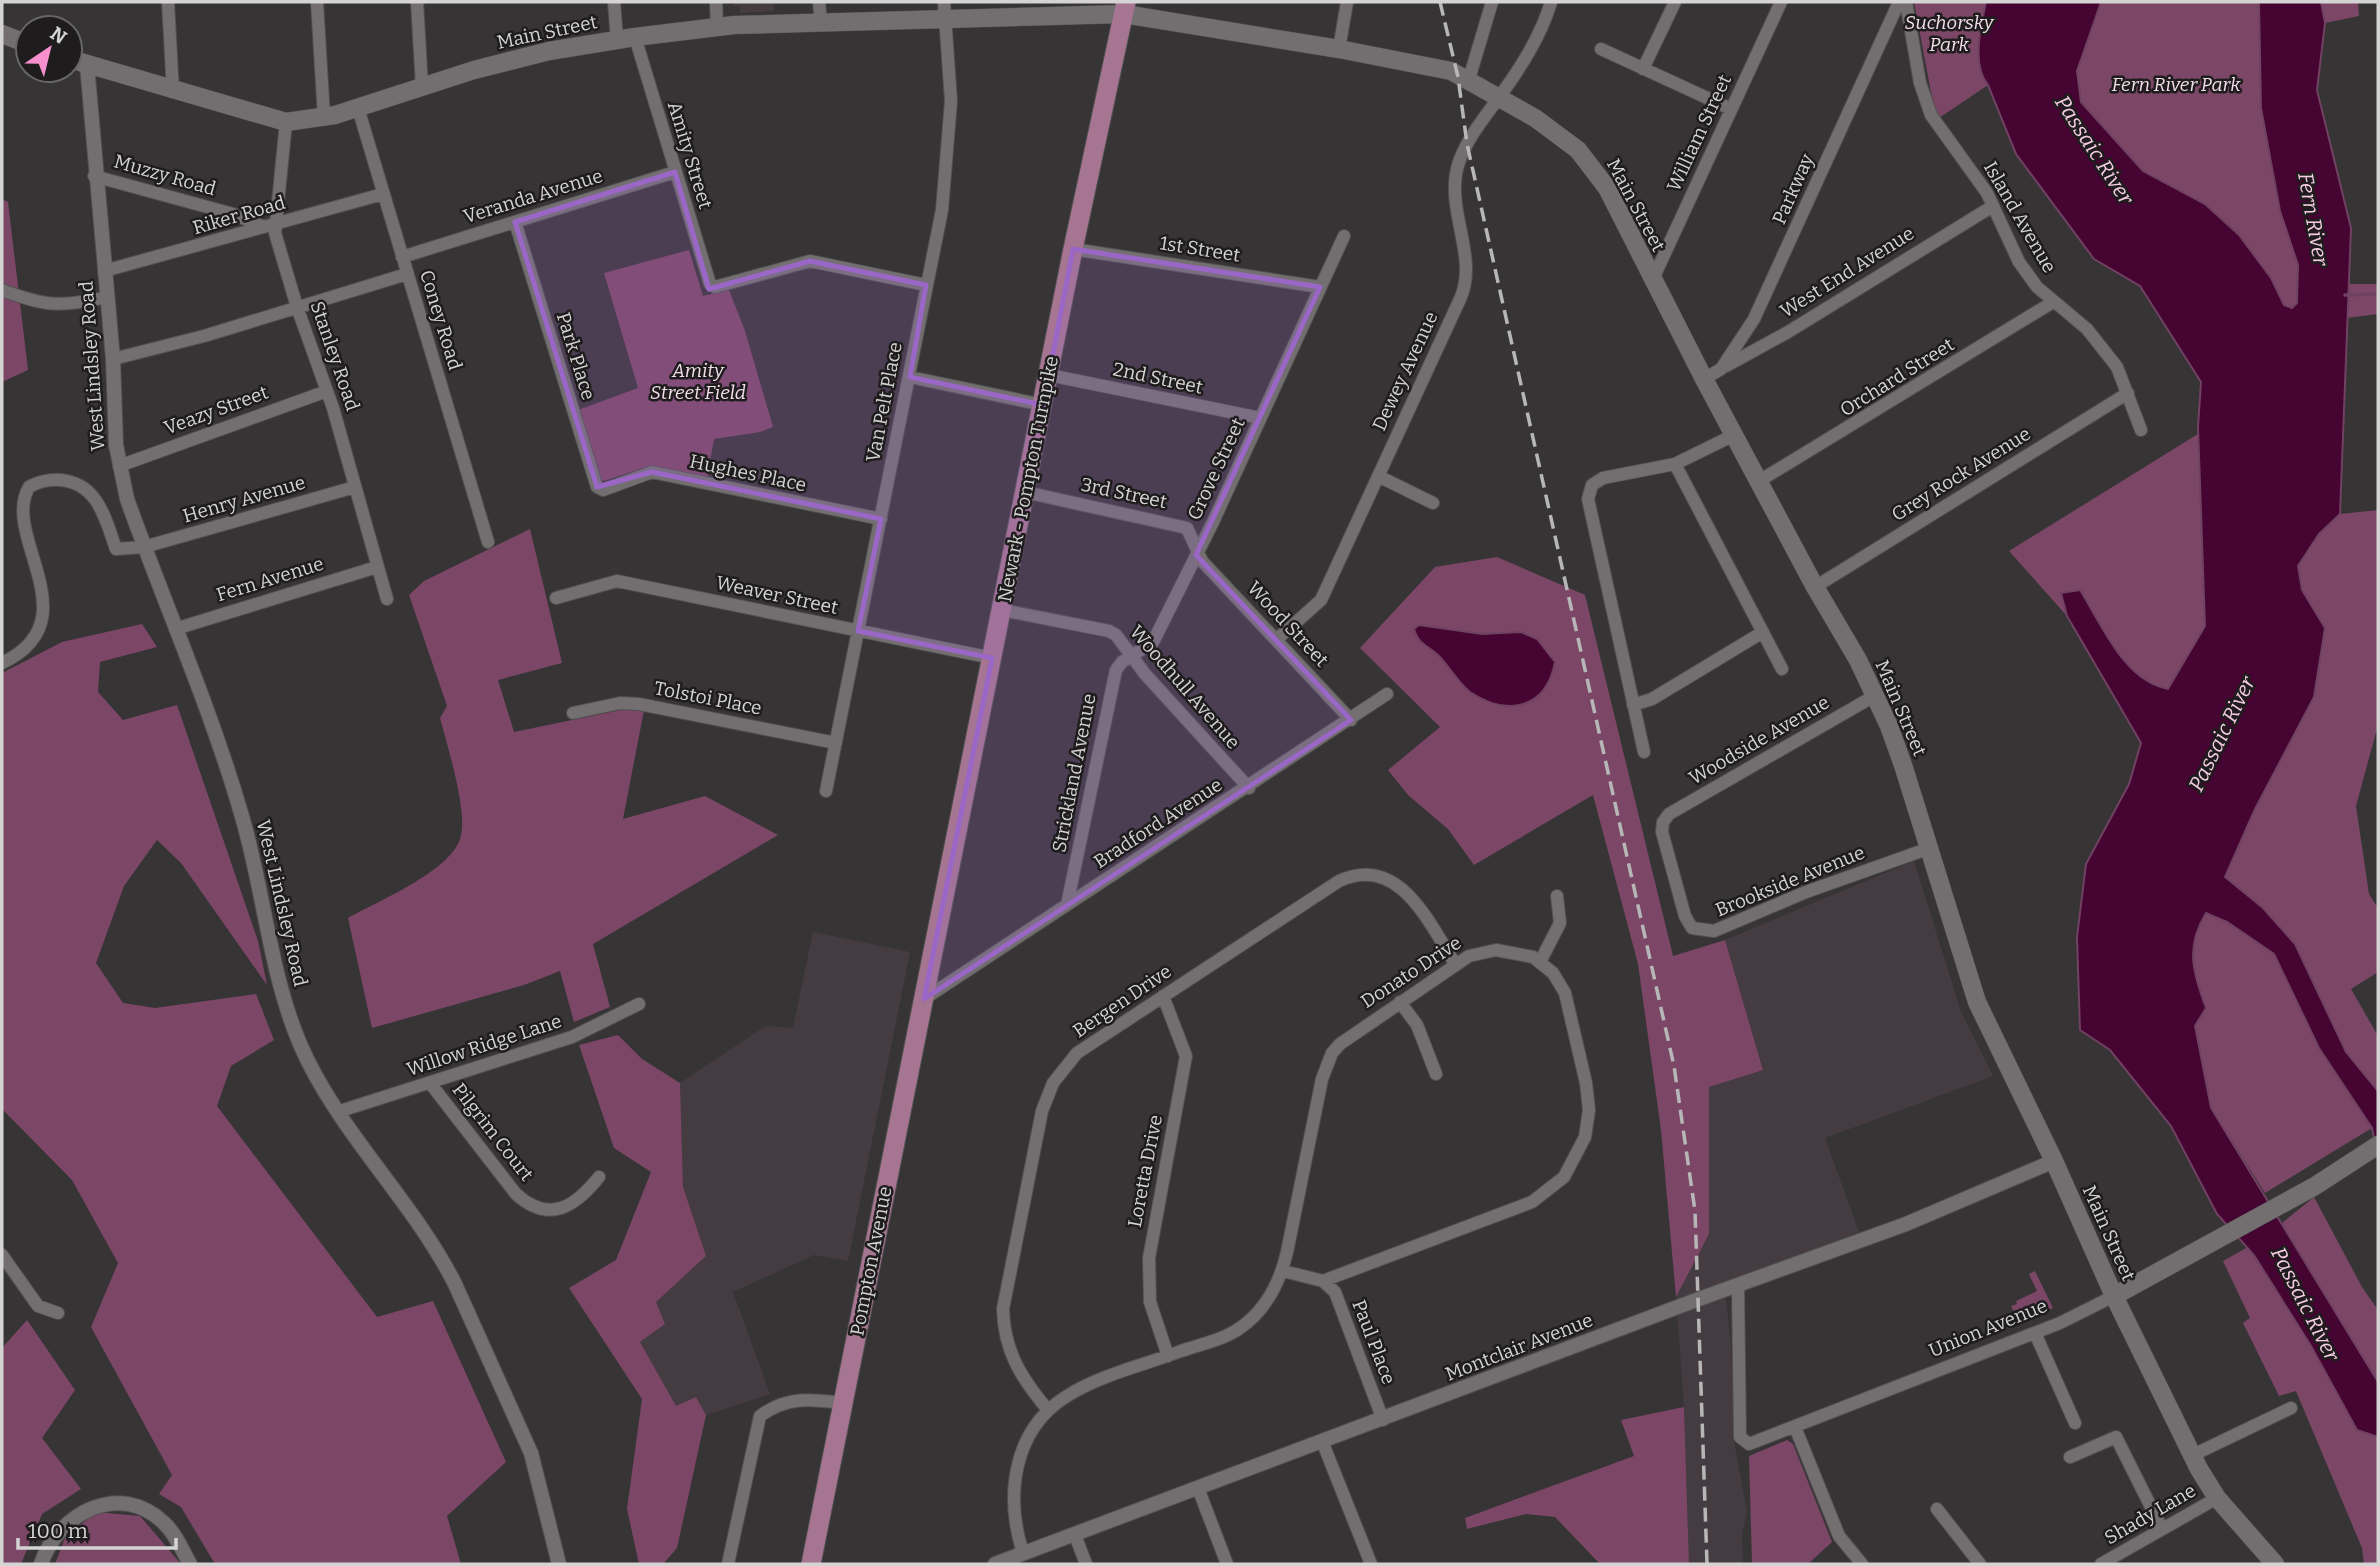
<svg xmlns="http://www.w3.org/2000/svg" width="2380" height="1566" font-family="Bitter,serif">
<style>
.built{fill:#453c41}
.green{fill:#7c4766}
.water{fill:#450431;stroke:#704262;stroke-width:2}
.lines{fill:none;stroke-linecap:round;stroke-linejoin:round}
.stream{stroke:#704262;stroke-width:3.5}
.minor-casing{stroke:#525050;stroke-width:14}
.tertiary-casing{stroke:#525050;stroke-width:16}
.secondary-casing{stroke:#525050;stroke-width:19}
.primary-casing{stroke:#525050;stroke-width:21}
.minor{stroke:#736f71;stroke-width:12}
.tertiary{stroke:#736f71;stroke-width:14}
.secondary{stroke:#736f71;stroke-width:18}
.primary{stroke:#a67591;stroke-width:19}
.rail{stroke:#b8b7b7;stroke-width:3.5;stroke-dasharray:14 7;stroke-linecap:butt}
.marked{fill:#9a67c6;fill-opacity:0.2;stroke:#9a67c6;stroke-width:5;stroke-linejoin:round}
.labels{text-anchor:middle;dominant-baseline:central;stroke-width:5;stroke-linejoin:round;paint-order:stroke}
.park-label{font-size:19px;font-style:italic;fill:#f3dee9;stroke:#1e1c1d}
.street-label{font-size:19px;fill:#d5d4d4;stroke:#1e1c1d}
.water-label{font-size:21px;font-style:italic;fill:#f6cde3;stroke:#1e1c1d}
</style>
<rect width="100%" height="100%" fill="#373436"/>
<path class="built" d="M733,2H774V11L740,13V6H733Z
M1914,861L1961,1012L1993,1076L1825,1138L1859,1232L1716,1286L1726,1301L1731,1344L1734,1442L1747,1511L1742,1534L1743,1564H1689L1684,1407L1676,1297L1709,1234V1086L1763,1069L1725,940Z
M813,932L910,952L848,1261L814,1255L733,1292L770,1394L706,1415L696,1397L676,1406L640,1342L665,1324L655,1302L706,1256L683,1188L680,1083L766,1026L793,1028Z"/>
<path class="green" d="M1914,2L1986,3L1979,33L1988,85L1939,118L1934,108Z
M2101,2H2259L2261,108L2280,211L2298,265L2297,303L2292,308L2284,305L2271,278L2239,235L2205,204L2143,171L2081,102L2077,71Z
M2321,2H2358L2359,16L2325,23Z
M2,199L8,202L28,370L2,382Z
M689,250L703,296L729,290L745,331L773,427L760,432L714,439L707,479L646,467L604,481L599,479L578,410L638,388L604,273Z
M2348,284H2378V314L2347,318Z
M2198,434L2205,626L2167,689C2124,680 2102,625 2080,590L2061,593L2067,616L2009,551Z
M2378,510V725L2356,806L2369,894L2378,908V972L2351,989L2378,1036V1091L2346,1052L2295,944L2225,877L2255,809L2325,628L2302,590L2298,566L2319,534L2340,514Z
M530,529L562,663L498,680L514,732L645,705L623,819L705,796L778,835L593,944L610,1007L574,1022L560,971L524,985L372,1028L348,918C378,901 449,872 460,839C469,814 447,745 440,718L447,706L409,595L424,581Z
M1497,557L1585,595L1673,956L1725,940L1763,1070L1709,1087V1234L1676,1297L1661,1130L1638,964L1593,795L1474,865L1448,829L1408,795L1388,770L1440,727L1360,648L1435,567Z
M142,624L157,647L100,662L98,692L123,720L177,705L258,941L267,985L181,863L157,840L124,886L96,963L123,1003L155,1008L256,994L274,1040L231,1066L217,1106L377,1317L433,1301L506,1462L447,1516L461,1564H215L181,1507L159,1494L172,1475L91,1327L118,1263L72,1180L2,1109V673L62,642Z
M2205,913L2227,922L2274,953L2319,1048L2372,1128L2265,1193L2211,1108L2195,1026L2193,973L2194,931Z
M618,1035L642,1059L680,1083L683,1187L706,1256L656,1302L665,1324L640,1342L676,1406L696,1397L706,1415L677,1548L663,1564H639L627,1509L642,1399L569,1288L616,1260L651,1172L614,1148L579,1045Z
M2314,1197L2362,1287L2378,1310V1382L2282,1223Z
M2248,1247L2311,1346L2357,1430L2378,1437V1564H2364L2362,1548L2296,1391L2279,1396L2243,1323L2250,1318L2223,1261Z
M2035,1271L2053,1308L2019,1321L2011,1306L2017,1304L2016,1301L2037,1291L2029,1274Z
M27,1320L75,1390L42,1438L81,1489L42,1514L21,1564H2V1348Z
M1684,1407L1689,1564H1600L1555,1517L1526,1514L1467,1529L1465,1518L1634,1456L1621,1420Z
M1787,1440L1793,1444L1832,1542L1808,1564H1752L1749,1456Z
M96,1512L140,1516L181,1564H55L65,1538Z"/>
<path class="water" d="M1986,2H2101L2077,71L2081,102L2143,171L2205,204L2239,235L2271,278L2284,305L2292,308L2297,303L2298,265L2280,211L2261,108L2259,2H2321L2325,23L2317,90L2351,228L2340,514L2319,534L2298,566L2302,590L2325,628L2314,697L2255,809L2225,877L2263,908L2295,944L2346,1052L2378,1091V1158L2372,1128L2319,1048L2274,954L2227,922L2206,913C2185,947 2193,973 2206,1008L2195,1026L2211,1108L2378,1382V1437L2357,1430L2311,1346L2254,1255L2217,1214L2171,1126L2110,1050L2080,1030L2077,937L2086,864L2129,784L2141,743L2067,616L2061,593L2080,590C2102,625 2124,681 2168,689L2205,626L2198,427L2201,382L2140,286L2094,259L2016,154L1988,85C1971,65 1981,25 1986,2Z
M1419,625L1482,634L1521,632L1537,639L1555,662C1546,709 1508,717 1470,692C1458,683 1449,666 1438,655C1427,645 1418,644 1414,629Z"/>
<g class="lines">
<path class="stream" d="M2345,295L2378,294"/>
<g class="minor-casing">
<path id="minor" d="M168,2L173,92
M317,2L324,117
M417,2L422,87
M614,2L617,40
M716,2L717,27
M819,2L821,23
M1906,2L1920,83L1931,115L1987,193L2019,262L2037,287L2087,329L2117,367L2141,430
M635,37L710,284L715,287L810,261L926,285
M1339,49L1347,2
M1601,49L1731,109
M1643,69L1675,2
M1469,79L1492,2
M358,108L488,542
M286,122L275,233L297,307L333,408L387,599
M94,176L233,214L264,227
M515,222L597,487L603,490L652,472L881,519
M1073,249L1320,287
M402,257L675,172
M104,271L383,194
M1652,281L1781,2
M2,290C47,307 60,307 108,297
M113,359L204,336L407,274
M1726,366L1788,332L1993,206
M1049,375L1260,418
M910,377L1043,405
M1704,379L1721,369L1754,319L1899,2
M1675,464L1782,669
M119,466L327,391
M1378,476L1433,503
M1759,481L2053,302
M1025,492L1187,528L1202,561L1351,720
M1815,587L2128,393
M556,598L617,581L992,658
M1002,610L1109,631L1116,635L1145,674L1249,788
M175,629L377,567
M1276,640L1321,600L1461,297C1478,255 1445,210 1458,165C1466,139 1485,117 1500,96C1521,67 1541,36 1551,2
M2,663C93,620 0,536 29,487C37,482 50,479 60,480C98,483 105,518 116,549L144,547L355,487
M1876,695L1669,814L1663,822L1662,832L1685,916L1692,928L1714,931L1806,892L1927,849
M1633,705L1652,699L1763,632
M573,713L620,703L639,704L836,743
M1644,752L1588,499L1592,485L1603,478L1675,464L1734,435
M826,791L942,210L951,101L944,2
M1067,905L1116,670L1122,662L1153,642L1213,522L1344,236
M1540,962L1560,923L1557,896
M1163,996L1186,1056L1149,1258L1150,1302L1168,1356
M924,999L1387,694
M1400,1002L1417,1025L1436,1074
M430,1083L516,1194C549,1224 575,1207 599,1177
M337,1112L572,1037L639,1004
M2,1255L38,1306L58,1313
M1323,1281L1335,1292L1383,1420
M1738,1287L1740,1437L1749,1444L2060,1323L2114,1296
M2035,1333L2075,1423
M1048,1410C1022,1379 1004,1352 1003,1309L1042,1111L1053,1083L1077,1053L1339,881C1400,853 1429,924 1456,965
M1795,1427L1839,1536L1862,1564
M1322,1441L1371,1564
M2193,1455L2291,1408
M2070,1457L2116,1437L2162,1529
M1198,1488L1227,1564
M1937,1509L1980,1564
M1075,1535L1086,1564
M1023,1553C1005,1497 1012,1430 1067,1396C1100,1375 1144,1365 1181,1351C1201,1344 1223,1340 1240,1328C1266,1310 1280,1282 1287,1252L1322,1079L1332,1053L1340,1044L1469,956L1496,950L1533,957L1553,973L1565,993L1586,1083L1589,1110L1585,1137L1564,1177L1532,1202L1323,1281L1283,1271
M728,1564L760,1416C787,1396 811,1399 843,1403
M2101,1564L2217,1498"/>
</g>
<g class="tertiary-casing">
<path id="tertiary" d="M87,65L113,359L116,445L127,499C164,603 210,706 241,813C264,889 269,971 300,1044C338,1132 412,1199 455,1284L531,1453L559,1564
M41,1564C58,1513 120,1480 164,1523C176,1534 182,1550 190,1564
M995,1564L1699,1299L1906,1224L2054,1161"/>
</g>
<g class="secondary-casing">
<path id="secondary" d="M2,34L28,44
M70,59L286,122L335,115L474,70L549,51L635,37L734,25L1124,14L1339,49L1451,71L1535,118L1578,150L1607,188L1704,379L1815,587L1858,660L1889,726L1903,765L1977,1002L2054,1161L2114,1296L2199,1469L2217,1498L2275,1564
M2114,1296L2315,1186L2378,1145"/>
</g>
<g class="primary-casing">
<path id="primary" d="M811,1564L1073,249L1126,2"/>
</g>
<use href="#minor" class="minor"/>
<use href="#tertiary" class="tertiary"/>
<use href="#secondary" class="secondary"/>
<use href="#primary" class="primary"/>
<path class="rail" d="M1440,2L1458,77L1467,144L1674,1066L1695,1211L1707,1564"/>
</g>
<path class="marked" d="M675,172L709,289L810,261L926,285L910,377L1043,405L1073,249L1320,287L1196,555L1351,720L924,999L992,658L858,631L881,519L652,472L597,487L515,222Z"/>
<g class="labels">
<g class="park-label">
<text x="1949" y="22">Suchorsky<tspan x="1949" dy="22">Park</tspan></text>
<text x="2176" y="84">Fern River Park</text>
<text x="698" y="370">Amity<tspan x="698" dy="22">Street Field</tspan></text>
</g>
<g class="street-label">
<text transform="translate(547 32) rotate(-12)">Main Street</text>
<text transform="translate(1699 133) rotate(-65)">William Street</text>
<text transform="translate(690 155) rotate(73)">Amity Street</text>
<text transform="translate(165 175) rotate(16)">Muzzy Road</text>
<text transform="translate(1793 189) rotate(-66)">Parkway</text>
<text transform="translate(533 196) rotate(-17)">Veranda Avenue</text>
<text transform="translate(1636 205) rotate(62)">Main Street</text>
<text transform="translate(239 215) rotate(-16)">Riker Road</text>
<text transform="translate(2020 217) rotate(60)">Island Avenue</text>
<text transform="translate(1200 249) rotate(9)">1st Street</text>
<text transform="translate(1847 272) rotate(-32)">West End Avenue</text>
<text transform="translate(441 320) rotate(73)">Coney Road</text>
<text transform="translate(335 356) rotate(71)">Stanley Road</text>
<text transform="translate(576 356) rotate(73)">Park Place</text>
<text transform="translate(92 366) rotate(-94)">West Lindsley Road</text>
<text transform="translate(1405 371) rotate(-65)">Dewey Avenue</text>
<text transform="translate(1897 377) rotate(-32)">Orchard Street</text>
<text transform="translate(1158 378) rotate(12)">2nd Street</text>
<text transform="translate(884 402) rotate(-79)">Van Pelt Place</text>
<text transform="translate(216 410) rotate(-20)">Veazy Street</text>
<text transform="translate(1216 469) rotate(-65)">Grove Street</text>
<text transform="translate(748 473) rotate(12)">Hughes Place</text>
<text transform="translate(1961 474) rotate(-32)">Grey Rock Avenue</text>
<text transform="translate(1028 479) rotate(-79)">Newark - Pompton Turnpike</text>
<text transform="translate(1124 493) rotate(12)">3rd Street</text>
<text transform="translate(244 499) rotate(-16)">Henry Avenue</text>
<text transform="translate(270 579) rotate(-17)">Fern Avenue</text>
<text transform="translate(777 595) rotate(12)">Weaver Street</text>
<text transform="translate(1288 624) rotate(47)">Wood Street</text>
<text transform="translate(1185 687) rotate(49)">Woodhull Avenue</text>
<text transform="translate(708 698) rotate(11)">Tolstoi Place</text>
<text transform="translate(1901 708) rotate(67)">Main Street</text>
<text transform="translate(1759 740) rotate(-30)">Woodside Avenue</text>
<text transform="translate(1074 773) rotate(-79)">Strickland Avenue</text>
<text transform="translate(1158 823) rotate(-33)">Bradford Avenue</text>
<text transform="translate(1790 881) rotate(-22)">Brookside Avenue</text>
<text transform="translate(282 903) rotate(77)">West Lindsley Road</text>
<text transform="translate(1411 972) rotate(-33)">Donato Drive</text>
<text transform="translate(1122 1001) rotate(-34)">Bergen Drive</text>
<text transform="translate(484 1045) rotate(-18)">Willow Ridge Lane</text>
<text transform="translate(493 1132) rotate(52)">Pilgrim Court</text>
<text transform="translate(1145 1171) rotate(-79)">Loretta Drive</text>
<text transform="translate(2109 1233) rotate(66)">Main Street</text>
<text transform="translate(871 1261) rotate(-79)">Pompton Avenue</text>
<text transform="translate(1988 1328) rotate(-22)">Union Avenue</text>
<text transform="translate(1374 1342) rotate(69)">Paul Place</text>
<text transform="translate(1519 1347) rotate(-21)">Montclair Avenue</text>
<text transform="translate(2150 1514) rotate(-30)">Shady Lane</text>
</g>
<g class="water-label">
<text transform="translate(2094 150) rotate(57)">Passaic River</text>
<text transform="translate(2313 219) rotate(80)">Fern River</text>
<text transform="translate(2222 734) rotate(-64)">Passaic River</text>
<text transform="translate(2305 1304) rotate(63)">Passaic River</text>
</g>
</g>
<rect width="2380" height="1566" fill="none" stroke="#d5d4d4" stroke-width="7"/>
<g transform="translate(49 49) rotate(35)"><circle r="33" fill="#1e1c1d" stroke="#676666" stroke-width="2"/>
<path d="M0-5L12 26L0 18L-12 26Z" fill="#f790cd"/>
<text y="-10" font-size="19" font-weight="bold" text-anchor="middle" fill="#d5d4d4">N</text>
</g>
<path d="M18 1538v10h158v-10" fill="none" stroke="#d5d4d4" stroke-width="3.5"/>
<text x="28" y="1538" font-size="21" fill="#d5d4d4" stroke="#1e1c1d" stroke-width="5" paint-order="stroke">100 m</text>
</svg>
